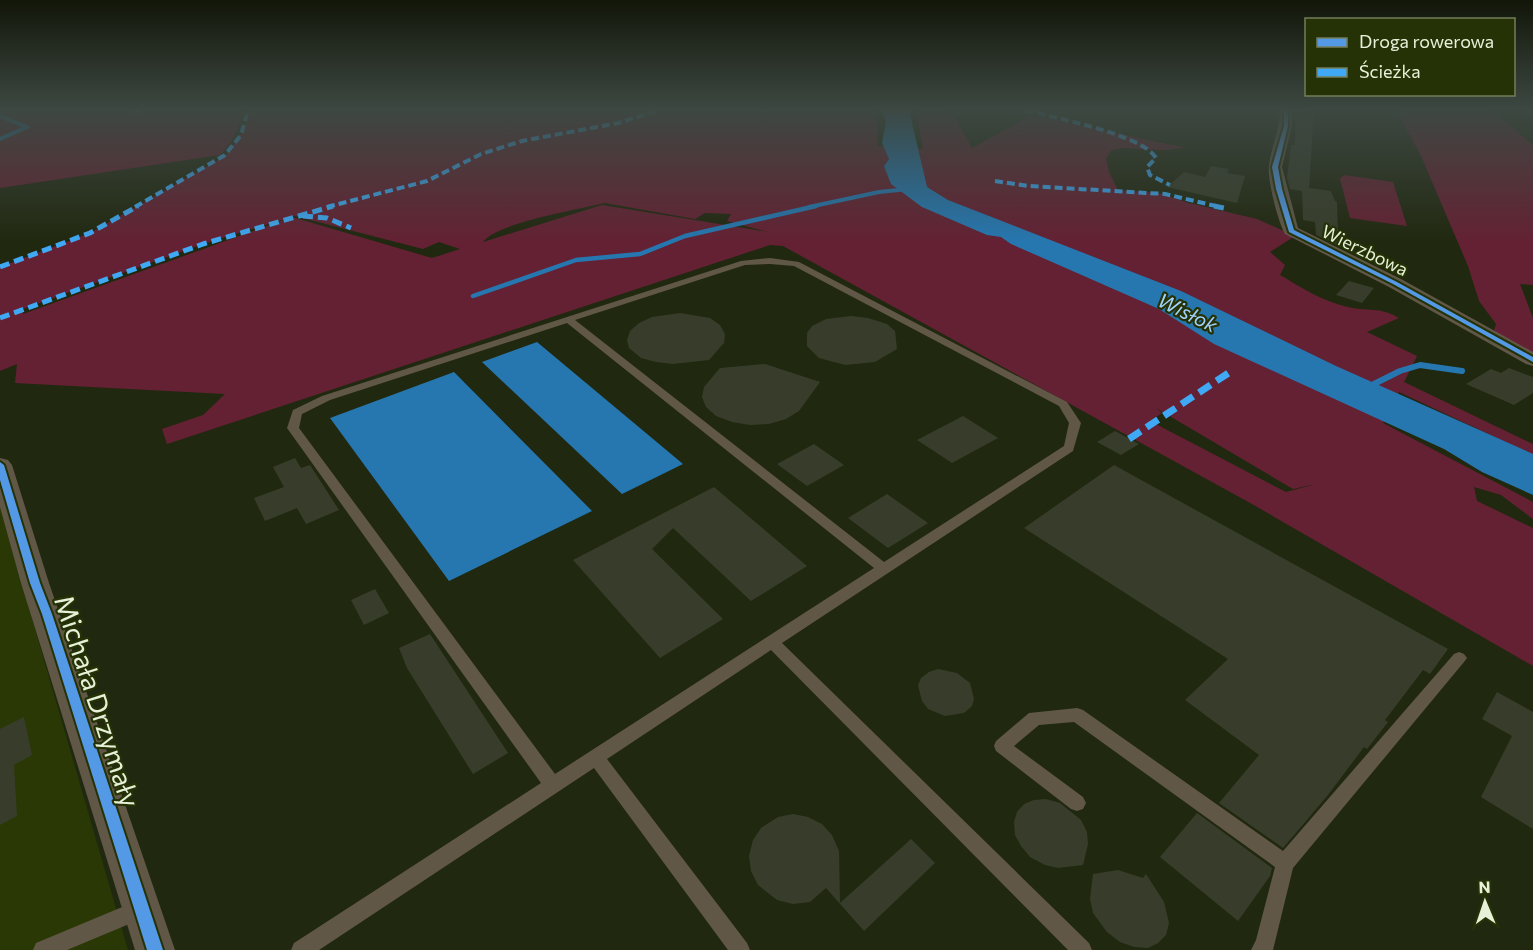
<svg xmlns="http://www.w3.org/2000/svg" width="1533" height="950" font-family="Commissioner,sans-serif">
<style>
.built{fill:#293805}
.green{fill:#642133;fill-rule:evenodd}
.water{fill:#2677b0}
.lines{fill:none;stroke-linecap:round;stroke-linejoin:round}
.stream-far2{stroke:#2677b0;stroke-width:4}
.stream-far1{stroke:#2677b0;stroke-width:4.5}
.stream{stroke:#2677b0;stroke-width:6}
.building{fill:#373d2a}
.lane{fill:#615747;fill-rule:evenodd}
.street{fill:#615747;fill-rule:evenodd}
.quiet-far2{stroke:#3fa9f5;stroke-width:4;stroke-dasharray:8 4;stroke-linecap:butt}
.quiet-far1{stroke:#3fa9f5;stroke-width:5;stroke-dasharray:10 5;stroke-linecap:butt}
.quiet{stroke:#3fa9f5;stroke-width:7;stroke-dasharray:14 7;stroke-linecap:butt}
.cycleway-casing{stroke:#253206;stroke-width:4}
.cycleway{fill:#5399e6;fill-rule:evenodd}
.labels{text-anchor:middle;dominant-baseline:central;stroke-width:4.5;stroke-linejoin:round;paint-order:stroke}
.far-street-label{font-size:18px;fill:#e7f1d9;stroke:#253206}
.far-water-label{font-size:20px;font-style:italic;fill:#a2d1fb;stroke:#253206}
.near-street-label{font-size:27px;fill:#e7f1d9;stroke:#253206}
</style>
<rect width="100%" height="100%" fill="#212810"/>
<path class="built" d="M0,501L33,622L128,950H0Z"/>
<path class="green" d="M0,110H244C239,128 234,141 220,155L0,188Z
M250,110H876L878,146L923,149L916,110H951L972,148L1032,115L1186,148L1161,150L1123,148L1112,150L1106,158L1109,172L1118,190L1159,193L1189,203L1257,219L1295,236L1270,252L1285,265L1280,275C1302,288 1322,301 1348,307C1368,312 1379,306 1399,318L1367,332L1417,356L1404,382L1533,444V455L1399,392L1383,423L1533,502V519L1501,495L1474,487L1477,501L1533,528V666L1252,504L783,246L770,245L167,444L162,429L203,415L225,394L15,383L17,364L0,371V267L90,233L225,156L246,126ZM605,203L695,219L705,213L731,214L727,221L768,232L602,205L483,242C496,223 580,209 605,203ZM295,216L423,249L439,242L460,249L432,258L292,217L23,314V309L203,244ZM1156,408L1293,489L1316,484L1286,492L1150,421L1162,413Z
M1396,110H1493L1533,145V285L1520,284L1533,318V356L1493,334L1496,324L1479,301L1468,266L1421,156Z
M1344,175L1393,182L1407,226L1350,218L1340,179Z"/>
<path class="water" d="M882,110H909L927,187L948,200L1181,291L1336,366L1533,454V495L1482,472L1444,449L1214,344L1159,309L1011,244L1001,237L987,235L922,207L891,184L884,166L889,159L882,143L886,122Z
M537,342L683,464L622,494L482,362Z
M454,372L592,511L449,581L330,418Z"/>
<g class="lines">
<path class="stream-far2" d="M0,116L27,127L0,139
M809,207L879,192L908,189"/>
<path class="stream-far1" d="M473,296L576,260L640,254L685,236L816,206"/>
<path class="stream" d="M1368,387L1400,371L1420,365L1462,371"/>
</g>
<path class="building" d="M1295,110L1314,112L1309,188L1331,191L1335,201L1337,202L1338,232L1343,233L1345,249L1316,235L1315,222L1303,220L1302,191L1290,189L1287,178L1291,145H1295Z
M1211,166L1229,169L1227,173L1245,176L1237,203L1167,187L1184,172L1205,177Z
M1349,281L1374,288L1362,303L1336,295Z
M680,313L710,318L720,325L725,334L724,343L709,360L673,364L656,362L641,358L629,348L627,340L630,331L639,323L652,317Z
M851,316L868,318L887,324L895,331L897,349L875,362L845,365L819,358L807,346V333L812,326L826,319Z
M765,364L820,382L799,411L786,419L769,424L750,425L732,422L716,416L706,407L702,397L704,387L720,368Z
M1509,368L1533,377V393L1514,405L1466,384L1491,369L1501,373Z
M963,416L998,438L952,463L917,440Z
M1115,431L1139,444L1121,455L1097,442Z
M814,444L844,465L807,486L777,464Z
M295,458L301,468L310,465L339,510L306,524L297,508L265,521L254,498L284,487L273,467Z
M1114,465L1448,649L1430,674L1423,670L1385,720L1388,722L1367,749L1364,747L1328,795L1283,848L1219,803L1259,755L1185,700L1228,659L1024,528Z
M714,487L807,566L751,601L673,528L652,549L723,619L660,658L573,560Z
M887,494L928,523L888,548L848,518Z
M375,589L389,613L364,625L351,600Z
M430,634L508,753L473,774L407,668L399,648Z
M938,669L957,673L970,683L974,699L972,706L964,713L945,716L928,709L922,701L918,685L921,678L929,672Z
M1497,692L1533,712V829L1481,797L1512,736L1482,719Z
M24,717L32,755L14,765L17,816L0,825V729Z
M1046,799L1060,803L1081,820L1087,832L1088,844L1083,865L1058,868L1045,865L1030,857L1021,846L1015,835L1014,822L1017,812L1024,804L1034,800Z
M1197,813L1272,868L1270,876L1238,921L1160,857Z
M793,814L808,817L822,824L832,835L839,851L840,903L911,839L935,863L864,931L826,888L810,902L793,904L777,900L758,885L751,871L749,856L753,840L761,828L778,817Z
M1118,870L1143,878L1146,874L1164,902L1169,923L1166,935L1158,943L1148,948L1134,947L1120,942L1107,932L1093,913L1090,899L1093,874Z"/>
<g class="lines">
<path class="lane" d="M770,258L799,262L1067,402L1081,423L1073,451L782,643L1089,943L1092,950H1068L771,650L607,759L747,943L750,950H728L594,768L319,950H291L294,943L541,783L287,428L293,410L322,396L741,261ZM770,264L794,266L1059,406L1069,423L1064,446L884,562L575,320L745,265ZM567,323L874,568L555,774L299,428L302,414L330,400Z
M1459,652L1464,654L1467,658L1464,662L1293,868L1273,950H1251L1256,940L1275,867L1074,722L1039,725L1014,746L1083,797L1086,803L1083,809L1077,811L1071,809L996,751L994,746L996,741L1029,713L1077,708L1083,710L1283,851L1454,654Z
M139,900L146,903L149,910L146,917L67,950H33L36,943Z"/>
<path class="street" d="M1280,110H1292V126L1282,167L1298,228L1401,279L1533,352V366L1526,364L1389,287L1285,234C1278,222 1267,179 1269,166C1271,146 1280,130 1280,110Z
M0,458L8,460L12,465L49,583L175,950H135L21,583L0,507Z"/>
<path class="quiet-far2" d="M1026,110C1054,118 1142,134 1156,158L1147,167L1150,175L1170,185
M134,111L140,110
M995,181L1029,186L1165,194L1220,207
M135,207L225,155L241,135L248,110
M327,207L427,181L481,154L522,141L618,123L660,110"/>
<path class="quiet-far1" d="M1214,206L1224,208
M303,216L327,218L351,228
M0,267L90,233L138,206
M0,318L203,244L333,206"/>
<path class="quiet" d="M1129,439L1230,372"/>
<g class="cycleway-casing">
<path id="cycleway" d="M1284,110H1288V126L1278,167L1282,189L1294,230L1397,282L1533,357V362L1393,284L1289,232L1276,189L1272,167L1284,126Z
M0,462L4,465L40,583L52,614L163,950H147L42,614L30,583L0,480Z"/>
</g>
<use href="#cycleway" class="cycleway"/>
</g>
<linearGradient id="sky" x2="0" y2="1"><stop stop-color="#121609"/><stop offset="0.45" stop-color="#3d4842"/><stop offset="1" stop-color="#3d4842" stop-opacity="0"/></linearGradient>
<rect width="1533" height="243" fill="url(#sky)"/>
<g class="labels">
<g class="far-street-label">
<text transform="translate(1365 250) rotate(26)">Wierzbowa</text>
</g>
<g class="far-water-label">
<text transform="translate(1188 312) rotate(26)">Wisłok</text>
</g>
<g class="near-street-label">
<text transform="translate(98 701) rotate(72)">Michała Drzymały</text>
</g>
</g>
<rect x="1305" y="18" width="210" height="78" fill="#253206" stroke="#737e5a" stroke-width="1.5"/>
<rect x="1317" y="38" width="30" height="9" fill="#5399e6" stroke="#737e5a" stroke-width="1.5"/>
<text x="1359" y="48" font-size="18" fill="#e7f1d9">Droga rowerowa</text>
<rect x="1317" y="68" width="30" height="9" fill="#3fa9f5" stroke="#737e5a" stroke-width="1.5"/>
<text x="1359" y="78" font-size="18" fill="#e7f1d9">Ścieżka</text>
<g transform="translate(1485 902) rotate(358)" stroke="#253206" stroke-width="4.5" paint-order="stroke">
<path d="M0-4.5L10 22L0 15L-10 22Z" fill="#e7f1d9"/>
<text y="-9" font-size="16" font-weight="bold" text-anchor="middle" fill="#e7f1d9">N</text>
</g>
</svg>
